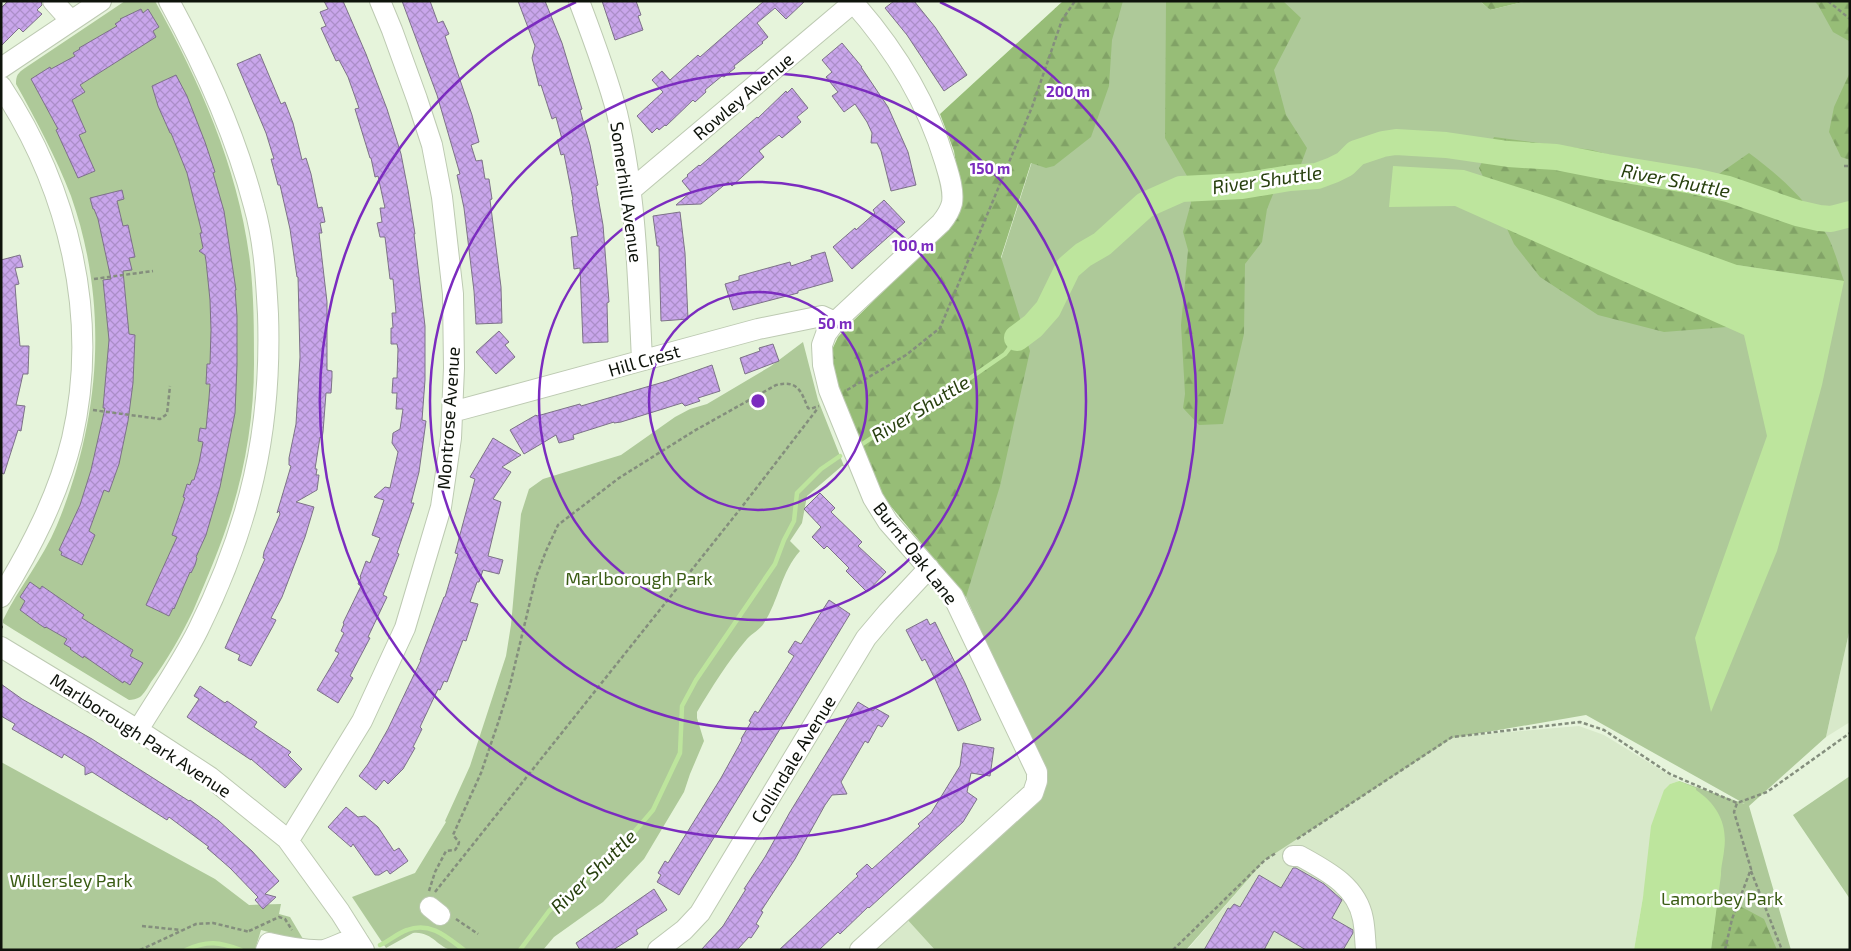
<svg xmlns="http://www.w3.org/2000/svg" width="1851" height="951" font-family="'Exo 2',sans-serif">
<style>
.built{fill:#d8e9ca}
.green{fill:#aec999}
.forest{fill:url(#forest-firs)}
.water{fill:#bde59d}
.lines{fill:none;stroke-linecap:round;stroke-linejoin:round}
.stream{stroke:#bde59d;stroke-width:4.5}
.river{stroke:#bde59d;stroke-width:26}
.building{fill:url(#building-cross-hatch);stroke:#7d7288}
.minor-casing{stroke:#bdcab2;stroke-width:22}
.path{stroke:#848e7d;stroke-width:2.5;stroke-dasharray:4 2.5;stroke-linecap:butt}
.minor{stroke:#fff;stroke-width:20}
.ring{fill:none;stroke:#7b2cbf;stroke-width:2.5}
.labels{text-anchor:middle;dominant-baseline:central;stroke-width:5;stroke-linejoin:round;paint-order:stroke}
.street-label{font-size:18px;fill:#0e130b;stroke:#fff}
.park-label{font-size:18px;fill:#3a5c14;stroke:#fff}
.water-label{font-size:19px;font-style:italic;fill:#28400e;stroke:#fff}
.centre{fill:#7b2cbf;stroke:#fff;stroke-width:2.5}
.ring-label{font-size:15px;text-anchor:middle;font-weight:bold;fill:#7b2cbf;stroke:#fff;stroke-width:5;stroke-linejoin:round;paint-order:stroke}
</style>
<defs>
<pattern id="forest-firs" width="22" height="20" patternUnits="userSpaceOnUse" patternTransform="scale(1.25)"><rect width="22" height="20" fill="#97bd77"/><path d="M5 1l3.5 6h-7zM16 11l3.5 6h-7z" fill="#81a266"/></pattern>
<pattern id="building-cross-hatch" width="8" height="8" patternUnits="userSpaceOnUse" patternTransform="scale(1.25)"><rect width="8" height="8" fill="#c9a6eb"/><path d="M0 0l8 8M0 8l8-8" fill="none" stroke="#ab8ec8"/></pattern>
</defs>
<rect width="100%" height="100%" fill="#e6f4db"/>
<path class="built" d="M1850,628V722L1826,737Z
M1579,726L1604,735L1679,781L1670,784L1643,897L1634,950H1187L1265,860L1452,737Z
M905,917L935,950H869Z"/>
<path class="green" d="M125,1H155C200,82 239,170 250,262C254,296 254,330 254,364C254,414 246,465 231,513C221,546 207,578 193,611C181,636 167,660 151,682C148,687 144,694 140,697C137,699 132,700 129,700L14,630L3,623V620C19,587 43,559 57,525C101,419 109,304 71,196C56,157 36,120 16,84C16,75 18,73 25,68Z
M1086,1H1480L1490,10L1527,1H1814L1850,29V628L1826,737L1749,806L1791,950H1657L1671,890L1679,781L1745,804L1586,715L1452,738L1265,860L1186,950H935L905,917L1044,773L966,597L880,493L970,356L1080,11Z
M803,342L818,400L844,466H842L807,496L802,523L790,541L800,551C781,572 779,600 764,623C760,630 752,633 747,639C728,661 712,687 697,712V718L704,741L690,774L684,792L644,859L603,902L554,937L543,950C513,950 482,951 452,950C438,948 432,931 413,933L386,948L352,897L415,873L446,822L445,821L470,766L506,656L511,625L521,514L529,489L543,479L621,455L675,417L690,409L707,404L771,366Z
M1,762L215,879L249,905L281,904L279,914L290,917L303,939H295L261,930L255,950H1Z
M1850,776V899L1793,815Z"/>
<path class="forest" d="M1063,1H1123L1112,40L1109,86L1091,137L1054,166L1046,168L1031,163L1001,257L1030,351L1000,486L966,597L880,493L835,384L831,352L838,337L851,323L954,222L962,203L954,151L940,114Z
M1166,1H1283L1301,18L1274,70L1286,115L1307,148L1300,167L1278,182L1267,209L1262,242L1245,264L1244,334L1223,424L1199,425L1183,408L1185,394L1181,325L1188,250L1183,232L1191,203L1187,176L1165,138Z
M1480,1H1527L1490,10Z
M1814,1H1850V57L1849,41L1833,32L1818,5Z
M1850,72V160L1841,157L1829,132L1834,107Z
M1494,137L1592,150L1706,183L1749,153C1780,176 1809,202 1828,237C1835,251 1839,267 1844,281L1737,265L1727,327L1664,332L1598,315L1540,277L1514,244L1479,168Z
M1718,894L1764,919L1777,950H1711Z"/>
<path class="water" d="M1393,166L1464,170L1555,199L1737,265L1844,281L1822,385L1777,551L1711,712L1695,638L1767,436L1744,335L1455,206L1389,207Z
M1679,781L1696,788V790C1718,805 1728,825 1724,851C1723,860 1721,866 1721,875L1711,950H1634L1643,897L1651,826L1664,790L1670,784Z"/>
<g class="lines">
<path class="stream" d="M858,447L928,400L947,394L1005,354L1017,338
M380,945C389,941 398,933 407,930C430,921 447,937 464,950
M186,950C207,940 220,942 241,950
M520,950L549,911L618,851L653,810L680,753L682,706L696,680L775,564L784,540L794,521L797,493L821,469L840,456"/>
<path class="river" d="M1017,338L1033,326L1048,309L1068,268L1083,255L1102,244L1145,205L1181,189L1242,186L1290,178L1317,176L1333,170L1345,164L1356,153L1383,144L1396,142L1446,145L1508,154L1556,157L1607,167L1693,181L1728,189L1797,213L1819,218L1831,219L1850,214"/>
</g>
<path class="building" d="M8,1H41L42,5L37,10L42,14L23,32L19,28L1,46V8Z
M324,1H343L366,54L387,109L401,154L408,190L415,234H414L425,326V380L422,420L426,421L419,472L411,503H414L397,553L399,554L383,595L387,597L368,637L370,638L350,676L353,678L338,703L317,690L339,653L335,651L344,633L341,631L344,624L343,623L361,586L358,584L361,577H360L366,561L370,563L380,538L372,535L384,500L374,497L385,487L390,488L398,452L392,443L393,433L400,429L403,409H396L397,393H392L393,378H397L398,349L397,344H391V328H393L392,313H396L393,279H390L385,237H380L377,223L382,222L380,208H385L378,176L375,177L371,158H370L355,109L359,108L348,77L339,60L336,61L321,28L326,26L320,12L328,9Z
M402,1H430L438,23L443,21L449,34L445,36L472,115L479,142L471,145L476,161L482,160L485,179H489L492,199L490,200L501,287L502,323L476,324L474,291L464,208L457,175L460,174L437,95Z
M518,1H545L562,43L582,109L580,110L590,145L598,185L596,186L603,225L609,302L607,303L608,342L583,343L580,268L574,269L571,237L578,236L572,200H573L564,154L561,155L557,140L562,139L556,117L552,119L541,85L539,86L532,58L535,46Z
M602,1H636L641,15L638,16L643,30L615,40Z
M764,1H805L786,19L775,8L757,23L768,37L762,42L763,43L734,66L735,68L724,77L722,76L705,90L706,92L695,102L693,100L666,126L665,125L659,130L657,128L652,133L637,116L663,92L652,80L662,71L670,80L698,55L700,57Z
M894,1H914L935,27L967,75L944,91L907,35L885,8Z
M141,9L143,13L148,9L159,27L153,31L156,37L80,85L85,92L72,100L86,132L79,135L95,171L78,178L56,130L58,129L31,79L50,67L51,69L75,56L73,53L80,49L79,48L117,26L115,24L121,20L120,19Z
M842,43L862,67H861L888,107L908,152L916,185L891,191L881,151L877,143H871L872,133L867,122L855,104L844,112L832,96L838,92L826,77L832,72L822,60Z
M260,54L281,104L285,102L293,123L302,160L306,158L311,174L318,208L322,207L325,222L320,223L322,233H319L327,302V370L332,371V377L331,393H326L323,432L322,438L320,437L315,469H317L316,475H319L317,490L296,502L314,507L305,537L282,597L271,618L276,620L273,626L251,666L238,660L240,655L225,648L265,559L263,558L264,552L280,514L279,511L277,513L291,466L289,465V458L296,424L300,357L298,277H297L290,229L280,185H278L271,159H274L266,133L237,64Z
M176,75L187,96L205,142L215,172L213,173L224,211L236,290H235L237,316V365L235,413L220,487L206,535L196,557L197,558L195,565L191,573L190,572L174,609L173,608L169,616L146,605L177,537L172,535L185,498L183,497L187,484L190,485L192,480H194L199,463L203,442L198,441L200,428L206,429L209,398L210,384H206L207,364H210L211,330L210,300L206,261L205,255L199,251L203,248L200,233H202L187,173L171,133H170L158,106L152,86Z
M792,88L808,108L797,117L801,122L782,138L779,135L759,151L764,157L732,186L728,182L701,204L676,205L691,192L682,181L688,176L687,175L699,165L700,166L757,117L758,118L786,91L787,93Z
M122,190L124,199L117,201L123,226L128,225L135,257L129,258L132,270L123,271L129,334L135,335L133,383L128,421L119,464L109,492L104,490L89,531L95,535L82,565L61,555L62,552L59,550L80,505L91,470L105,408H103L109,340L103,280L111,279L98,219L94,209H93L90,198Z
M884,200L905,222L852,269L833,247L855,228L856,230L875,213L873,210Z
M680,212L685,253L688,319L661,321L659,246H657L653,216Z
M825,252L833,281L798,291V293L733,310L725,284L739,280V276L790,262L791,266L812,259L811,256Z
M20,255L23,267L15,268L19,284L15,285L17,312L20,346H29L28,374H23L16,405L25,406L21,431L18,430L4,474L1,473V260Z
M499,331L509,342L505,345L515,357L496,374L476,352Z
M773,344L779,361L745,374L740,358L760,351L759,348Z
M712,365L720,391L698,398L700,401L685,406L682,403L621,422L614,423V422L573,435L574,439L559,443L556,435L524,454L510,430L536,415L537,416L580,404L581,406L667,381Z
M493,438L521,455L502,467L511,472L493,499L501,502L488,556L503,560L499,574L483,570L479,582H477L470,602L478,604L466,641L463,640L447,682L444,681L440,690L438,689L420,727L422,729L413,747L415,748L403,769L388,784L384,780L376,790L359,776L368,764L388,729L421,660H420L444,597H445L458,554L455,553L475,479L470,477Z
M820,493L835,508L831,512L862,542L858,546L886,572L867,592L846,571L849,568L827,546L824,549L812,537L821,527L804,509Z
M30,582L40,589L42,586L84,615L82,618L133,650L130,656L143,663L130,685L124,681L123,683L84,656L83,658L70,649L71,648L64,644L67,639L46,627L45,628L39,624L20,610L25,601L20,597Z
M829,600L850,614L679,895L657,882L661,875L658,873L665,861L668,863L721,778L742,740L741,739L751,722L749,721L755,711L758,713L784,672L794,656L788,652L795,641L801,644Z
M927,619L930,625L935,622L965,683L981,720L958,731L936,681L925,659L922,661L906,630Z
M1,684L22,699L92,739L189,801L190,800L219,821L252,851L279,881L265,894L276,897L263,909L255,900L258,897L230,868L207,848L209,847L169,817L167,820L92,772L85,775V767L64,754L62,758L12,729L15,724L1,716Z
M200,686L225,703L227,701L257,722L254,727L291,752L288,755L302,769L285,788L251,759V760L187,717L199,699L194,696Z
M858,702L873,711L875,708L889,716L882,727L878,725L868,743L865,741L841,782L847,794L832,795L825,805L795,859L761,911L763,912L756,924L759,926L751,938L749,937L737,950H701L723,926L746,889H744L765,857L790,812Z
M963,743L994,748L990,776L971,773L967,792L977,799L963,822L869,908L868,907L840,934L838,932L819,950H779L858,876L856,874L867,864L872,869L920,826L918,824L931,813L960,766Z
M346,807L358,817L365,816L378,827L394,851L399,848L408,861L390,874L387,870L379,875H375L353,844L351,847L328,827Z
M1293,868H1296L1324,884L1342,900L1332,918L1353,930V933L1343,950H1306L1274,931L1264,950H1204L1228,908L1230,909L1234,904L1240,907L1259,875L1281,888Z
M654,889L667,910L636,930L638,934L613,950H580L576,943Z"/>
<g class="lines">
<g class="minor-casing">
<path id="minor" d="M53,1L71,21
M579,1C593,38 607,75 617,113C636,194 638,277 642,360
M852,1C894,48 927,101 945,162C949,175 954,190 952,203C950,211 946,217 941,223L835,322L826,334L822,345L823,365L829,390L873,498L888,522L953,596L1037,772V781L1033,793L860,950
M1,68L101,1
M1,86C69,189 100,317 72,439C58,496 31,548 1,597
M631,190L855,1
M452,412L758,329L822,316L835,322
M1,647L138,730L210,777L287,839L340,912L364,950
M138,730C158,697 181,664 198,630C250,525 272,431 268,314C266,278 264,241 254,206C235,133 205,67 169,1
M289,840L362,721L405,628L441,507L451,438L454,368L453,294L442,197L432,145L417,99L392,30L380,1
M1293,856H1300C1327,871 1357,886 1363,919C1365,929 1365,940 1366,950
M430,907L440,915
M266,950L269,943C286,947 306,951 324,950C336,947 344,940 357,939
M658,950L684,930L700,913L866,638L888,612L929,568"/>
</g>
<path class="path" d="M1828,1L1850,19
M1844,166H1850
M94,279L153,271
M847,390L906,355L940,328L1032,107L1062,20L1075,1
M93,410L160,419L167,414L170,386
M1,627H3
M1297,839L1452,737L1580,722L1604,730L1670,774L1737,803L1767,792L1850,733
M1751,871L1782,950
M429,891L435,872L446,851L455,850L458,846L459,842L453,835L481,773L498,723L510,685L536,577L546,551L558,525L619,478L694,431L776,385C798,380 801,391 808,408L810,409L819,406
M435,892L741,508L818,408
M456,919L478,934
M142,926L181,930
M249,931L279,917L285,919L292,930
M140,950L196,924L213,923L250,932
M1173,950L1265,860L1276,853
M1725,950L1732,919L1751,869L1734,812L1737,803"/>
<use href="#minor" class="minor"/>
</g>
<g class="ring">
<circle cx="758" cy="401" r="109"/>
<circle cx="758" cy="401" r="219"/>
<circle cx="758" cy="401" r="328"/>
<path d="M940 2A438 438 0 1 1 576 2"/>
</g>
<g class="labels">
<g class="street-label">
<text transform="translate(743 96) rotate(-40)">Rowley Avenue</text>
<text transform="translate(627 192) rotate(82)">Somerhill Avenue</text>
<text transform="translate(644 360) rotate(-16)">Hill Crest</text>
<text transform="translate(448 418) rotate(-86)">Montrose Avenue</text>
<text transform="translate(916 553) rotate(52)">Burnt Oak Lane</text>
<text transform="translate(141 735) rotate(33)">Marlborough Park Avenue</text>
<text transform="translate(793 759) rotate(-59)">Collindale Avenue</text>
</g>
<g class="park-label">
<text x="639" y="578">Marlborough Park</text>
<text x="71" y="880">Willersley Park</text>
<text x="1722" y="898">Lamorbey Park</text>
</g>
<g class="water-label">
<text transform="translate(1267 179) rotate(-8)">River Shuttle</text>
<text transform="translate(1676 180) rotate(11)">River Shuttle</text>
<text transform="translate(920 408) rotate(-31)">River Shuttle</text>
<text transform="translate(593 871) rotate(-44)">River Shuttle</text>
</g>
</g>
<circle cx="758" cy="401" r="8" class="centre"/>
<g class="ring-label">
<text x="1068" y="97">200 m</text>
<text x="990" y="174">150 m</text>
<text x="913" y="251">100 m</text>
<text x="835" y="329">50 m</text>
</g>
<rect width="1851" height="951" fill="none" stroke="#0e130b" stroke-width="5"/>
</svg>
